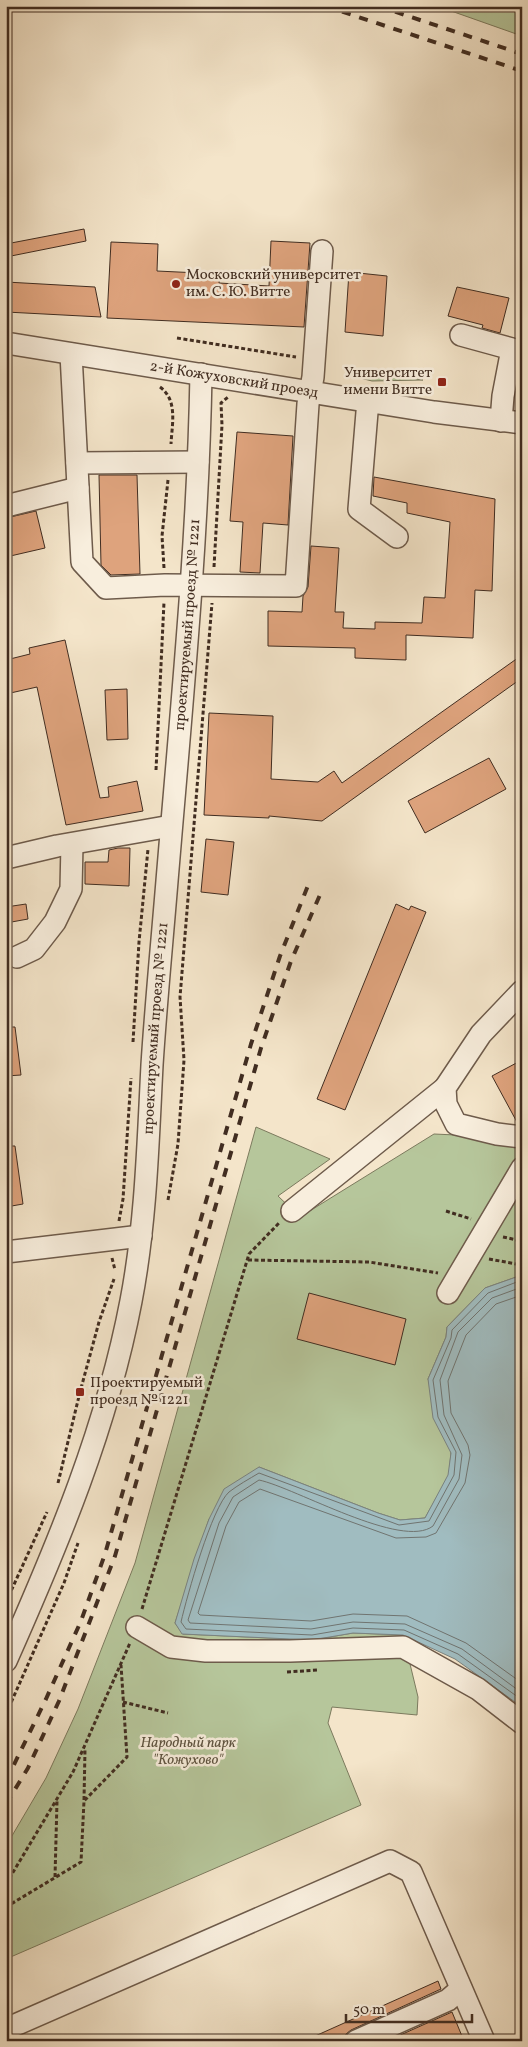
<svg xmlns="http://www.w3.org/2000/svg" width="528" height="2047" font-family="Vollkorn,serif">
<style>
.green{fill:#b6c69b;stroke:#7c7a5e}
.water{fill:#a0bcc0;stroke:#7a8380}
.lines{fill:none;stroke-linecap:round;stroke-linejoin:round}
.shore{stroke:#707470;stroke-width:1}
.building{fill:#dea37d;stroke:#412d21}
.minor-casing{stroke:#6e5b4b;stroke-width:24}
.path{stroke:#412d21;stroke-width:3;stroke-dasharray:4 2.5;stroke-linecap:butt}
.minor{stroke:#f8eedd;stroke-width:21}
.rail{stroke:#412d21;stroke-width:4;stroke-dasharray:9 9;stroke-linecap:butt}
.poi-dot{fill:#8f2418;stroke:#f8eedd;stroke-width:2}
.labels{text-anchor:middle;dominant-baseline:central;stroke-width:5;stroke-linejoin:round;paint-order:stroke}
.poi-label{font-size:15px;fill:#412d21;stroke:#f8eedd;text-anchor:start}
.street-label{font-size:15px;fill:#412d21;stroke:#f8eedd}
.park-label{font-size:15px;font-style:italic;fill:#5e5340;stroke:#f8eedd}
</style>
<rect width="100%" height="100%" fill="#f4e5ca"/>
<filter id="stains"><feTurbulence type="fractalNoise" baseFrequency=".004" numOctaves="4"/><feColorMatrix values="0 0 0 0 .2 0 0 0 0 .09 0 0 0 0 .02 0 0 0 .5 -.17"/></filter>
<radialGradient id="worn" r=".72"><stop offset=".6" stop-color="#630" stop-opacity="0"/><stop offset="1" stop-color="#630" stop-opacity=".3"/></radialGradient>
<path class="green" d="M437,6H522V36Z
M357,370L423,380L372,381L356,377Z
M256,1127L330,1159L278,1196L300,1217L434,1134L478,1136L522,1144V1275L485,1288L447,1327L446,1337L428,1379L451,1452L449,1475L425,1518L400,1520L378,1513L259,1467L209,1519L175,1623L183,1634L312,1640L353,1633L403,1635L418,1697L417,1715L332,1707L328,1723L361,1805L6,1959V1846L46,1778L78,1709L135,1563Z"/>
<path class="water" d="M522,1275V1707L455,1659L403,1635L353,1633L312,1640L182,1634L175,1623L194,1559L209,1519L224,1489L259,1467L378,1513L400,1520L425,1518L448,1475L451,1453L433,1418L428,1379L446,1337L447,1327L485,1288Z"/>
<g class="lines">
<path class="shore" d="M522,1280L488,1293L452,1330L451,1338L433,1380L438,1417L456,1452L454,1475L429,1521L399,1525L259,1473C249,1479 238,1485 229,1492C212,1507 187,1596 181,1622L186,1629L312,1635L353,1628L404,1630L458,1654L522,1700
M522,1287L492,1298L458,1332L440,1380L444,1415L462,1455L459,1479L433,1526C402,1550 296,1488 259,1480L233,1497L219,1523L188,1620L190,1623L311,1629L353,1622L405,1624L462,1649L522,1693
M522,1295L496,1304L466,1335L448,1381L451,1413L468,1445L470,1455L465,1483L436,1533L426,1537L396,1538L260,1489L239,1502L226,1526L198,1613L200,1615L311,1621L353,1614L407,1616L466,1643L522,1683"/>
</g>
<path class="building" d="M84,229L86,241L6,257V244Z
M271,241L310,243L304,327L107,318L111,242L158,244L157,271L220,274L219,283L269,286Z
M349,272L387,276L383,336L345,332Z
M6,282L95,287L101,317L6,312Z
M457,287L509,298L500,333L482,328L483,325L448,316Z
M237,432L293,436L288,525L263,523L260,573L240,572L243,522L230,521Z
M99,475H137L140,574L111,575L101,565Z
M374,477L495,499L492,591L475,590L473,638L406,635V660L355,658V648L268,646V611L302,612L303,596L308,587L311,546L339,548L335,612H344L343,628L375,629V622L422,623L424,597L445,598L450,522L407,513V503L373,496Z
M36,511L45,548L6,557V518Z
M65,640L100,798L109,797L108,787L137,781L143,811L66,825L37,687L6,694V660L30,654L29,648Z
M522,655V678L322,821L269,816V818L204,815L209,713L273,716L271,779L318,782L334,771L342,783Z
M127,689L128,739L107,740L105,690Z
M489,758L506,789L425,833L408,801Z
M206,839L234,842L228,895L201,892Z
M118,848H130L129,886L85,884V862H108L109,850Z
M26,904L28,919L6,923V907Z
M396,904L409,910L411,906L426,912L345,1110L317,1099Z
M6,1027H15L21,1075L6,1076Z
M522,1060V1124H518L492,1076Z
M6,1146H15L23,1204L6,1207Z
M309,1293L406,1319L395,1365L297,1339Z
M438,1981L441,1989L351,2030L346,2034L344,2041H304Z
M452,2012L464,2041H387Z"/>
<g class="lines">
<g class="minor-casing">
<g id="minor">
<path d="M461,335L512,349L503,396L501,421"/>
<path id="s1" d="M6,343L434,412L522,423"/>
<path d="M71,354L82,562L106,588L165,585L296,586L308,404L313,377L322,251"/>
<path d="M370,402L367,412L359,509L397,537"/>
<path d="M77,463L198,462"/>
<path d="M6,506L78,488"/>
<path d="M6,858L57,846L171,826"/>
<path d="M17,957L34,949L55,922L71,889L72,844"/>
<path d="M522,991L481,1034L445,1088L446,1104L456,1124L497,1134L522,1137"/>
<path d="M292,1211L445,1088"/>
<path d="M6,1252L141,1236"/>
<path d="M448,1293L522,1168"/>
<path d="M137,1627L171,1647L206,1651H290L403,1647L478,1689L522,1723"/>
<path id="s2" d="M6,1661C58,1544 107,1427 131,1301C146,1223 148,1143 152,1065C156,1003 162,942 167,881C181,712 198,543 201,374"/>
<path d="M6,2029L390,1861L411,1872L484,2041"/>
<path d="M356,2041L448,2000L461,1989"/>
</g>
</g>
<path class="path" d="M177,338L296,357
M160,387C178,400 172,424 171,444
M214,567L222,425L221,403L228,397
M164,568L162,536L168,480
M156,770L164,602
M133,1042L139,942L148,849
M168,1200L178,1144L184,1060L180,997L212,603
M446,1211L471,1219
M119,1221L123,1199L131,1078
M503,1237L522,1241
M112,1258L115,1270
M489,1259L522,1265
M248,1260L369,1262L438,1273
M58,1483L80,1392L99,1322L114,1279
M6,1602L47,1512
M142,1609L249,1254L279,1223
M287,1672L318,1670
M123,1702L168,1713
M6,1714L64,1583L78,1543
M84,1800L85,1749
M55,1877L57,1801
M6,1884L73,1772L130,1643
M6,1907L81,1862L84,1801L127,1757L121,1665"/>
<use href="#minor" class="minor"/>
<path class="rail" d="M325,6L522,71
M378,6L522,54
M6,1781L46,1699L81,1621L105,1554L251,1044L280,956L309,883
M6,1804L28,1768L59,1701L115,1556L261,1048L291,961L323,888"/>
</g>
<g class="poi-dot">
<circle cx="176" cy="284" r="5"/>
<rect x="437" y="377" width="10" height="10" rx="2.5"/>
<rect x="75" y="1387" width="10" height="10" rx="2.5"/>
</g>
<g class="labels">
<g class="poi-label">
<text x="186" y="275">Московский университет<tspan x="186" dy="17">им. С. Ю. Витте</tspan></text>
<text x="432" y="373" text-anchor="end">Университет<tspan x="432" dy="17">имени Витте</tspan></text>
<text x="90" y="1383">Проектируемый<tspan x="90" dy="17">проезд № 1221</tspan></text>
</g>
<g class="street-label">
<text stroke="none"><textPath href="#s1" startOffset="231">2-й Кожуховский проезд</textPath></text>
<text stroke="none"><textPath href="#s2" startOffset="1061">проектируемый проезд № 1221</textPath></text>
<text stroke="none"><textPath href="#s2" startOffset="656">проектируемый проезд № 1221</textPath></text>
</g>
<g class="park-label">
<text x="188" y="1743">Народный парк<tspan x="188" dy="17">"Кожухово"</tspan></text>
</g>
</g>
<rect width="528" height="2047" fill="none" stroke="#f4e5ca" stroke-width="25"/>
<rect x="8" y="8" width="513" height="2032" fill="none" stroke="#412d21" stroke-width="2.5"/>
<rect x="12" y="12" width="503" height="2022" fill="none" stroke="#412d21"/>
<path d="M346 2014v8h126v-8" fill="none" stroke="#412d21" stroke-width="2.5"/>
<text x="353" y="2014" font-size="15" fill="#412d21" stroke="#f8eedd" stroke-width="4" paint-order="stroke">50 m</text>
<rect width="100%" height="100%" filter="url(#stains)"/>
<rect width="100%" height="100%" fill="url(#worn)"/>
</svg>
